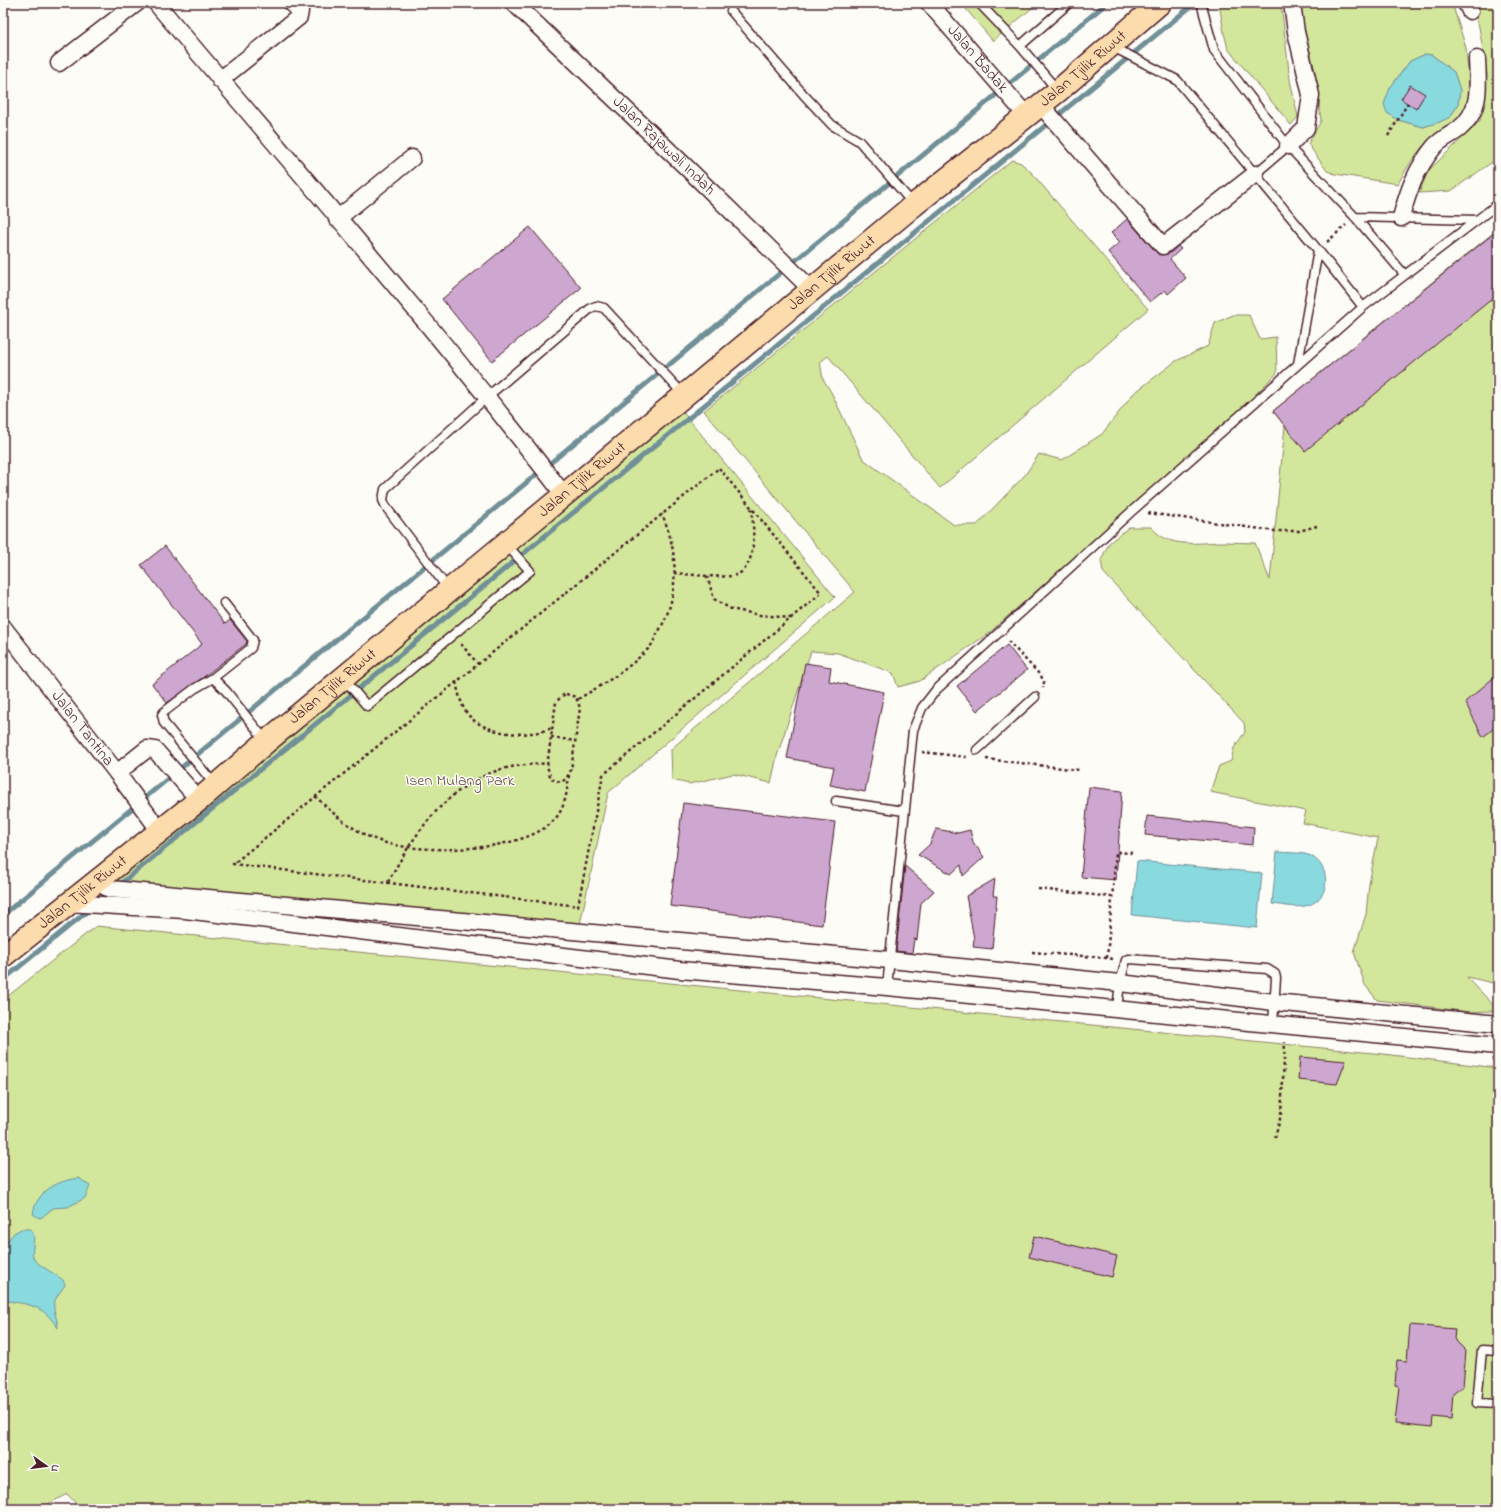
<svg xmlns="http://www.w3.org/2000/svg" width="1501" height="1512" font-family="'Indie Flower',sans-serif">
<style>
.green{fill:#d3e79c;stroke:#8e8364;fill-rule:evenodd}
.water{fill:#89dadf;stroke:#708f97}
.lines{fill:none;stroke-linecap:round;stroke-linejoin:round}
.stream{stroke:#708f97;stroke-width:5}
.building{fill:#cda7cf;stroke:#4a1f2b}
.lane-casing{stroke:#4a1f2b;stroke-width:11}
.street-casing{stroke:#4a1f2b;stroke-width:19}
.highway-casing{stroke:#4a1f2b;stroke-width:25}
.path{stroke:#4a1f2b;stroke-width:2.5;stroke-dasharray:3 3;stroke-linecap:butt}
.lane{stroke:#fdfcf7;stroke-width:8}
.street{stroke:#fdfcf7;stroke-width:16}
.highway{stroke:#fcdcac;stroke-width:22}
.labels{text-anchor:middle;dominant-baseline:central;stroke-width:3;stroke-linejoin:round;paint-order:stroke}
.street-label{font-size:16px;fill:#4a1f2b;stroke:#fdfcf7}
.park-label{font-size:16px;fill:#6c5147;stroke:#fdfcf7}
</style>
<rect width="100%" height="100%" fill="#fdfcf7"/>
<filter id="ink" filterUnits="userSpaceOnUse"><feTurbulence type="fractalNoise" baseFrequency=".025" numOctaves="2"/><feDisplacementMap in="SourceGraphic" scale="8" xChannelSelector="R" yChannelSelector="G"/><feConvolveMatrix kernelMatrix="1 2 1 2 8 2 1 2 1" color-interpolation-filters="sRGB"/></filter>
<g filter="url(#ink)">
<path class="green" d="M961,3H1038L993,41Z
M1219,3H1281L1290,80L1298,117L1291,125L1228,49L1224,33Z
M1298,3H1452L1466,48L1470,93L1467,114C1458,121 1449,124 1440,131C1421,145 1409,163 1398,184L1335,174L1327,171L1308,144L1321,121L1315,72ZM1426,54L1432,55L1454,72L1460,90L1458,105L1450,117L1424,127L1398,120L1390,88L1410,61Z
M1471,3H1498V158L1451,191L1419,193L1428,171L1480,121L1485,94L1487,74L1479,27Z
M1012,160L1021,163L1030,171L1148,309L940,488L828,356L820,362L823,379L831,392L863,459L954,525H977L1025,475L1039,454L1062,460L1102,434L1133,394L1176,361L1208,346L1215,323L1233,315H1249L1260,339L1276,337L1277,373L1245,405L989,633L920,681L898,687L893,673L838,653L811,651L777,756L771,783L733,774L689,784L672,780L671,749L855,592L704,411Z
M1498,229V990L1497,984L1467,977L1498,1010V1013L1491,1011L1469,1012L1377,1000L1365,985L1354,952L1366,914L1369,884L1378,838L1303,823L1306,811L1210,792L1219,766L1231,761L1234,748L1245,732L1244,723L1103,572L1101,560L1109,543L1129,527H1151C1170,550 1198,542 1224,542C1234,542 1245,543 1255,543L1270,580L1285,426L1273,411Z
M682,411L835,597L608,793L577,938L84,896Z
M96,926L1383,1054L1498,1068V1509H81L67,1494L39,1509H3V1000Z"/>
<path class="water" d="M1426,54L1432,55L1454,72L1460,90L1458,105L1450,117L1440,122L1423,127L1398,120L1387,113L1384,104L1390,88L1410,61Z
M1277,852C1287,853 1303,852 1311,856C1331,867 1331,897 1309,905C1298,909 1283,905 1272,904Z
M1137,861L1262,873L1257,928L1132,915Z
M79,1178L90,1186L85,1198L68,1207L53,1208L41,1218L37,1217L33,1214C36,1191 59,1180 79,1178Z
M21,1229H31C37,1238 31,1247 33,1257C34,1263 57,1275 63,1280L65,1285C61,1291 52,1301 54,1309C55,1316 58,1321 58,1328C42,1304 30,1305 3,1300V1246L14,1233Z"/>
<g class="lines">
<path class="stream" d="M118,886L1195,3
M3,915L1107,3
M3,980L90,909"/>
</g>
<path class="building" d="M1410,85L1425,94L1416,109L1401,99Z
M1127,219L1159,255L1169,254L1178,246L1181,249L1170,259L1186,278L1168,294L1165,290L1150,302L1108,252L1120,242L1111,233Z
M530,227L581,288L492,361L442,299Z
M1498,230V294L1305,451L1273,411Z
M165,546L225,624L230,620L247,641L246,644L205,676L167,703L152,684L202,644L141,565Z
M1007,645L1027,670L977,711L957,686Z
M805,663L831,667L829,681L884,692L865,792L830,785L834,767L787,758Z
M1498,674V725L1483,737L1465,702Z
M1089,787L1122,791L1116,880L1081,877Z
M683,803L835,822L822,925L670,906Z
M1147,816L1254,827L1253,845L1145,835Z
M936,829L958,833L970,830L973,842L984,857L963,876L961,865L951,874L918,855L930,844Z
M905,866L934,891L921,903L917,940L914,939L912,953L896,951Z
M995,879L993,896H997L992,949L973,947L974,939L966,896Z
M1300,1057L1346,1061L1337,1084L1298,1080Z
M1034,1236L1117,1256L1112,1277L1029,1257Z
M1410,1325L1455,1329L1454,1339L1466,1351L1463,1386L1453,1394L1451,1419L1433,1417L1432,1427L1395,1423L1399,1386L1395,1385L1397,1360L1407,1361Z"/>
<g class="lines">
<g class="lane-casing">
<path id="lane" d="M979,3L1020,46L1069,3
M1201,3L1214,50L1288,146L1355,217L1404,274
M731,11L804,95L832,125L859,141L914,205
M1020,46L1058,91
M1111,46L1177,80L1318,250L1363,307
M1255,174L1288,146
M1355,217L1477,220
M1298,364L1318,250
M449,590L386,507L383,500L385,489L488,396L591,308L596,306L604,308L683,394
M213,678L251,648L253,640L224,603
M344,679L367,706L530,571L506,544
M977,750L1035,697
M215,785L164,723L162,715L164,712L194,689L213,678L226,691L266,741
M836,801L904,811
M887,987L913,730L922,708L936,690L1132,511L1363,307L1498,204
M1117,1009L1120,983L1126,960L1129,959L1267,969L1275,974L1276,978L1273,1024
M1498,1351L1482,1350L1477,1403L1498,1404"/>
</g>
<g class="street-casing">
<g id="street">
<path d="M156,3C293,166 434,326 564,495"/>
<path id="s1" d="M514,3L685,166L812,290"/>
<path id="s2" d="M929,3L1026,115"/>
<path d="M1466,3L1470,11"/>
<path d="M59,63L137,3"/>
<path d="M220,80L299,17L300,11L292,3"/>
<path d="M1040,104L1163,246L1255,174"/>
<path d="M1288,146L1306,128L1311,95L1296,32L1292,3"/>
<path d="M1401,218C1408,191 1416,169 1434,147C1441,139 1451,135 1459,129C1482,110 1478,86 1477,59"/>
<path d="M337,219L412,158"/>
<path id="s3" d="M3,627L117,773L160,831"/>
<path d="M117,773L147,749L155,750L199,800"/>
<path d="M98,879L104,886L110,889L890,960L1120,983L1274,1002L1498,1024"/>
<path d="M67,903L185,910L680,970L887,987L1498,1046"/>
</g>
</g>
<g class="highway-casing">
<g id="highway">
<path id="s4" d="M3,956L199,800L266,742L914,205L1058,91L1160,3"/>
</g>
</g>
<path class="path" d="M1388,136L1408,103
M1327,242L1346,225
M719,468L821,593L603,775L578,906L233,864Z
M1148,513L1275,531H1299L1317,526
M674,573C686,574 726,579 736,575C758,567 754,526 751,508
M707,576L714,599L731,609L760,615L791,618
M1008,641L1041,676L1044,682L1043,688
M461,644L478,664
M456,682C458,691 460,700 464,709C476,730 509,736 531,733C538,733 546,730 552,728
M566,694L576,697L580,708L571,770L566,779L561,782L551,779L547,766L556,702L562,696Z
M578,699C604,684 626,671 647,650C652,646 654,640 657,634C680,599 679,552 662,514
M551,737L575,741
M922,752L967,757
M986,759L1079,770
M315,796C335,816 358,835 386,843C427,854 519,852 551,823C565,811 567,793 569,775
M388,882C413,836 444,789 496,771C513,765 530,765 548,763
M1038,889L1112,897
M1032,952L1107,958
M1113,959L1107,958L1116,852L1132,853
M1275,1138L1281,1115L1285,1042"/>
<use href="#lane" class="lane"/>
<use href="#street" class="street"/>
<use href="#highway" class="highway"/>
</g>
</g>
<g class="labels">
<g class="street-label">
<text stroke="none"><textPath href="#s2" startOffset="74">Jalan Badak</textPath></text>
<text stroke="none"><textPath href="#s4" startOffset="1398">Jalan Tjilik Riwut</textPath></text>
<text stroke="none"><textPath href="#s1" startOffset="207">Jalan Rajawali Indah</textPath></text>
<text stroke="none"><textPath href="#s4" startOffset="1074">Jalan Tjilik Riwut</textPath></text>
<text stroke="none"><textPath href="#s4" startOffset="750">Jalan Tjilik Riwut</textPath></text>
<text stroke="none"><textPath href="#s4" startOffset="426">Jalan Tjilik Riwut</textPath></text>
<text stroke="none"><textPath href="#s3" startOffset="129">Jalan Tantina</textPath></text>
<text stroke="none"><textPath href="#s4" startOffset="102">Jalan Tjilik Riwut</textPath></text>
</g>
<g class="park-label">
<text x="460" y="781">Isen Mulang Park</text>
</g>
</g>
<rect width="1501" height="1512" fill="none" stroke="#fdfcf7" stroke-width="16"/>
<rect x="8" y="8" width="1485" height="1496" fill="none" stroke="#4a1f2b" stroke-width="1.5" filter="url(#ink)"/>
<g transform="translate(46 1466) rotate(104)" stroke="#fdfcf7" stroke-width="3" paint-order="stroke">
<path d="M0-3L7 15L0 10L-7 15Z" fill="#4a1f2b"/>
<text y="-6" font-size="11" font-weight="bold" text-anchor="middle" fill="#4a1f2b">U</text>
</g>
</svg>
